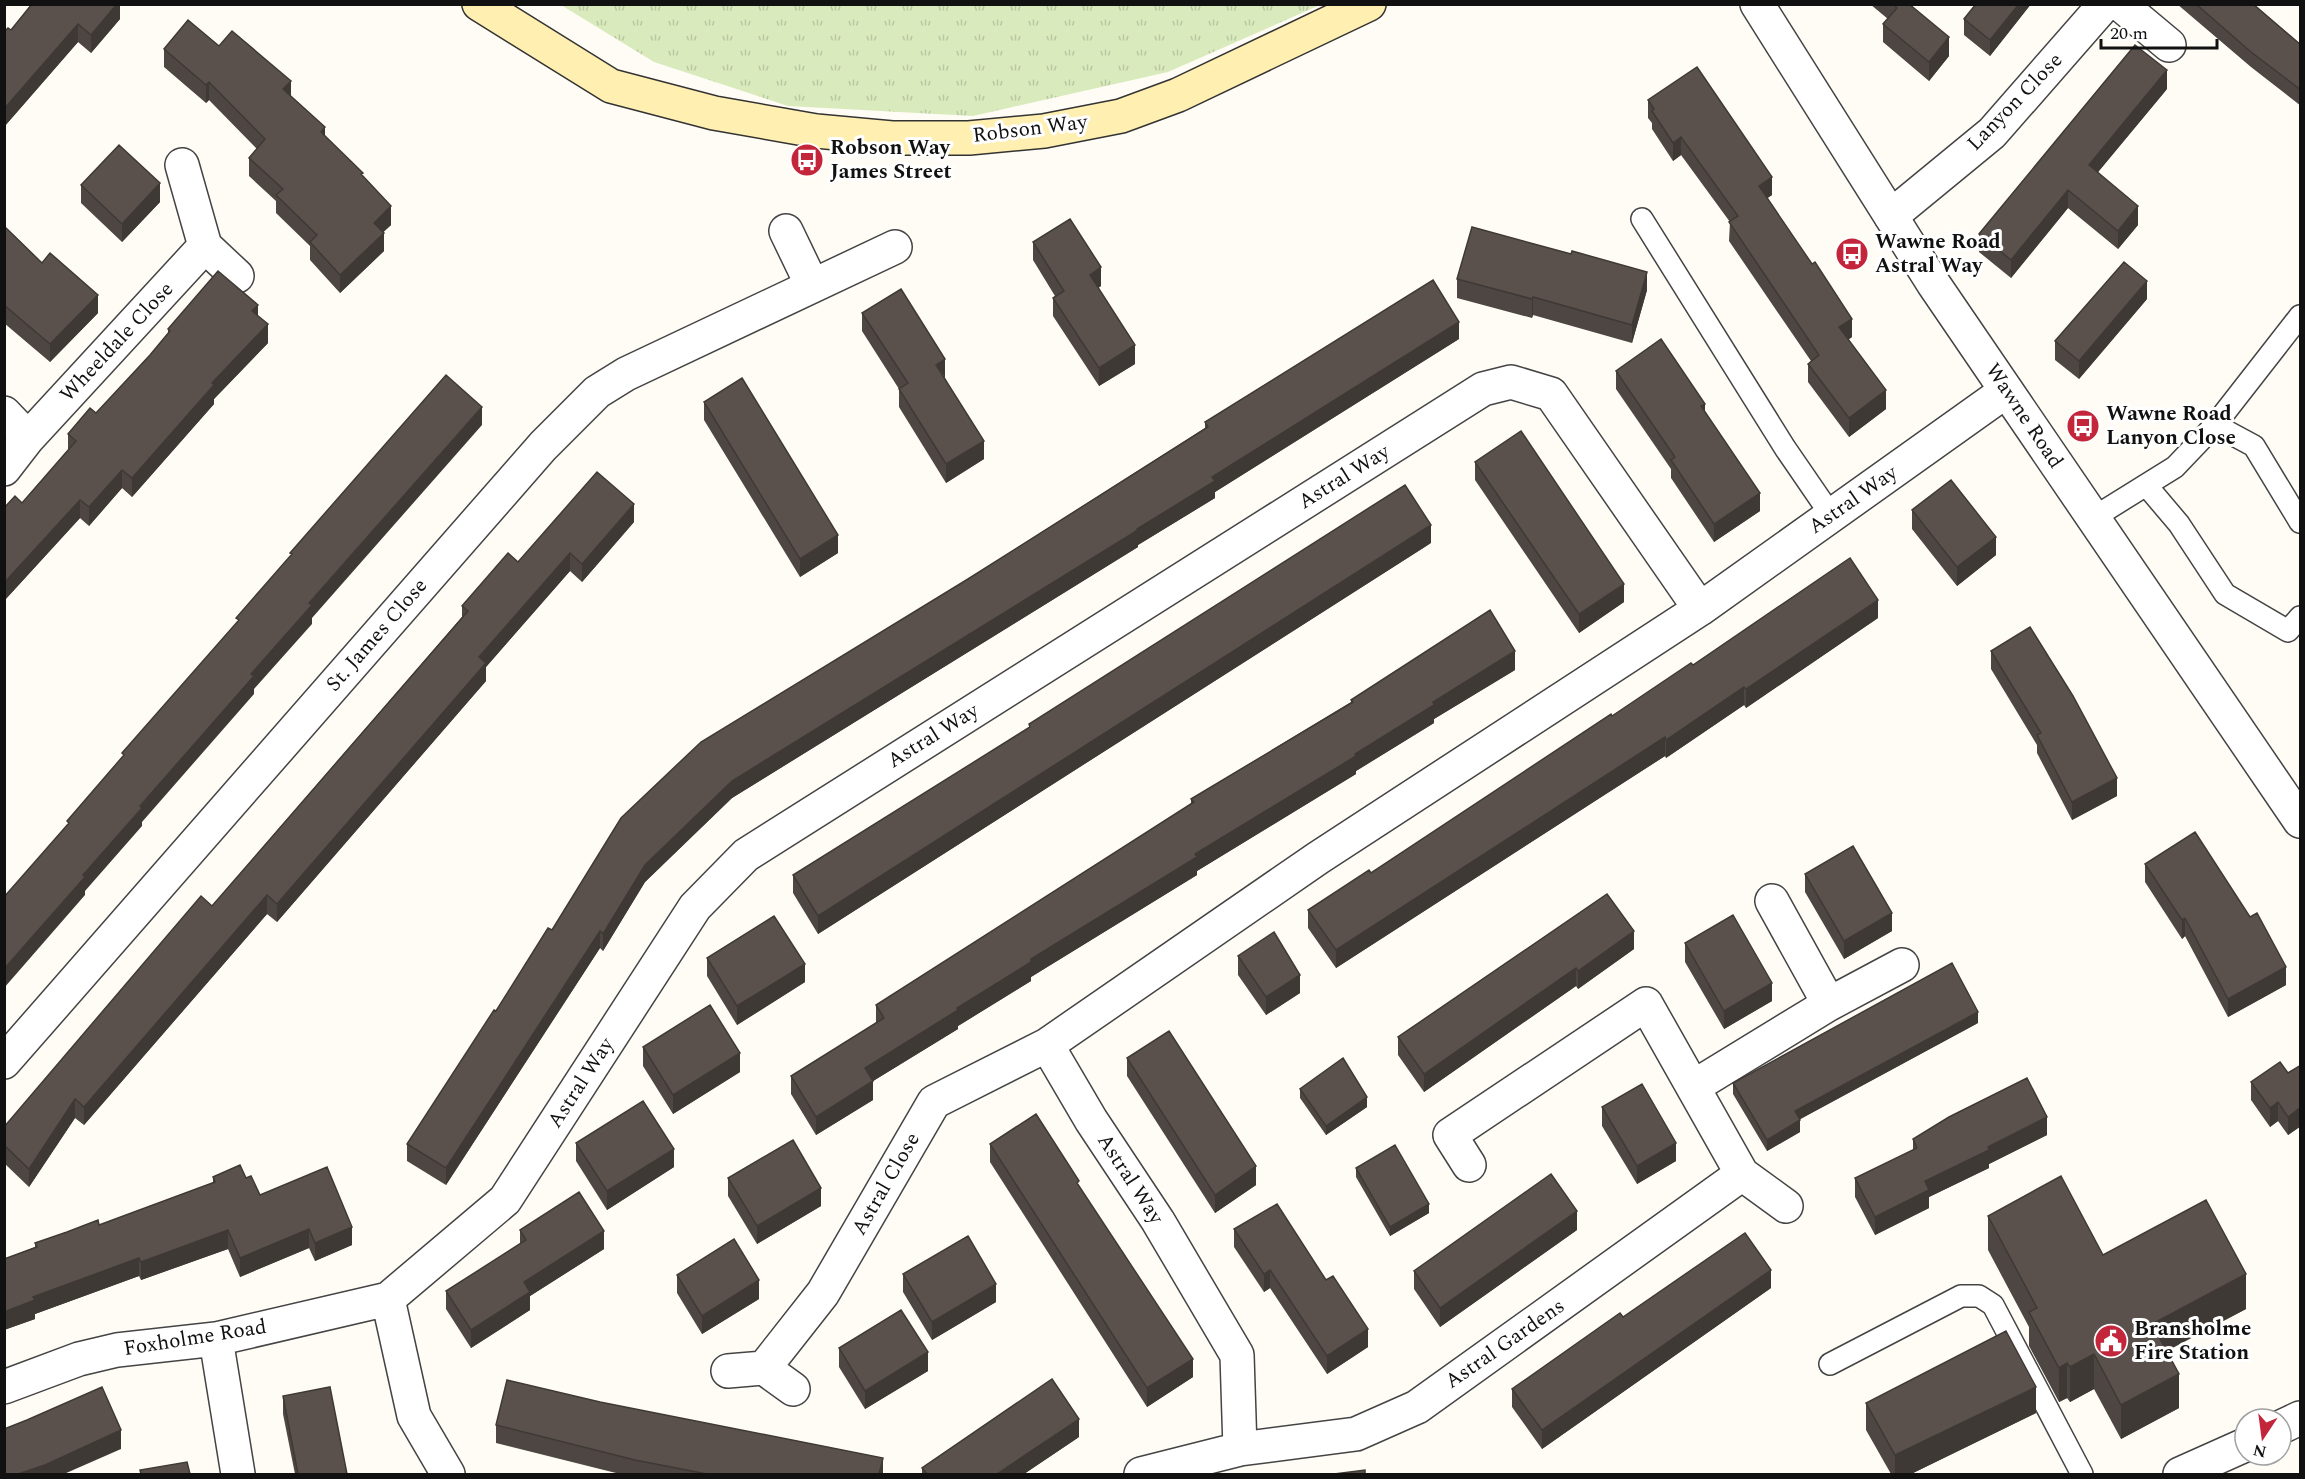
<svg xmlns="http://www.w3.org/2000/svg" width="2305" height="1479" font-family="Spectral,serif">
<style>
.grass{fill:url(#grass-tufts)}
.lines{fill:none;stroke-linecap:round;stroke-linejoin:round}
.service-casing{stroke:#444;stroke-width:24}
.minor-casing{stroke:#444;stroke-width:36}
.tertiary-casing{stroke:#444;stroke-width:36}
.secondary-casing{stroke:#333;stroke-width:36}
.service{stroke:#fff;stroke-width:21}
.minor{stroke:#fff;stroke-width:33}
.tertiary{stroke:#fff;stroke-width:33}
.secondary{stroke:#ffefb0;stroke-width:33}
.wall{fill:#4d4642}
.shaded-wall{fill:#3f3936}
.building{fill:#5a514d;stroke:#3f3936;stroke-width:1.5}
.labels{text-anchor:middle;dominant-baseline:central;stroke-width:6;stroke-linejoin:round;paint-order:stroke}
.street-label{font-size:21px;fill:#111;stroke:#fff}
.poi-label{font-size:21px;font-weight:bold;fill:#111;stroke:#fff;text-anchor:start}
</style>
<defs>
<pattern id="grass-tufts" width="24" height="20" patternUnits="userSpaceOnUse" patternTransform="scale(1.5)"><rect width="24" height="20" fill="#d9ebbd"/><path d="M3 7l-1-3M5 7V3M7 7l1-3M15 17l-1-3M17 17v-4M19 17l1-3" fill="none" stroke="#b9c8a1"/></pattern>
</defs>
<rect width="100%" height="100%" fill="#fffcf5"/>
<path class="grass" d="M561,5V4L1320,5L1168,72L973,116L788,106L654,62Z"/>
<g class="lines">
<g class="service-casing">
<path id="service" d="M1642,219L1785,448L1831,515
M2215,425L2254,446L2300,522
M2146,485L2179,524L2225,594L2288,631L2300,617
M2093,518L2175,467L2215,425L2300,316
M1830,1364L1961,1296H1979L1993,1305L2082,1474"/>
</g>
<g class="minor-casing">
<path id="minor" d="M2120,4L2169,45
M182,165L205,246L237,276
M1891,216L1992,133L2105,4
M786,231L812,285
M4,413L28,438
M4,469L28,438L205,246
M1772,901L1829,1004
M1047,1045L1091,1120L1158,1221L1237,1355L1240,1449L1141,1474
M4,1062L543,446L597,392L626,374L895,247
M1693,1087L1829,1004L1902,965
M1469,1165L1450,1135L1646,1004L1742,1174L1786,1206
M216,1339L238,1474
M764,1368L823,1293L934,1102L1047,1045L1318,858L1700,609L2006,391
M728,1371L764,1368L793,1389
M4,1387L79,1359L117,1350L216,1339L388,1299
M2281,1427L2300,1418
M1240,1449L1356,1434L1417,1407L1742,1174
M448,1474L414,1416L388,1299L505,1200L695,907L746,855L1483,389L1511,382L1551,394L1700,609
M2180,1474L2245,1445"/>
</g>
<g class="tertiary-casing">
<path id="tertiary" d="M1757,4L1933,283L2300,821"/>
</g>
<g class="secondary-casing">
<path id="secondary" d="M479,4L611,86L714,113L816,131L892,138H969L1044,131L1121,116L1178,95L1369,4"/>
</g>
<use href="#service" class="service"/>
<use href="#minor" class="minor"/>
<use href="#tertiary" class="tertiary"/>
<use href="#secondary" class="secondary"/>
</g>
<path class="wall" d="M120,4V19L91,53L78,42L4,127V32Z
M1870,4H1913L1912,7L1949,56L1929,81L1883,42V24L1888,19Z
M2031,4L1990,56L1964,35V19Z
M2177,4H2253L2301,45V106L2251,67Z
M219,46L291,97L325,136L363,176L391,225L383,232L384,251L340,293L310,260V246L276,213V201L249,176V158L257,149L209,100L206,103L164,67V49Z
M2167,89L2098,172L2138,225L2118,249L2068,208L2011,278L1979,252V234Z
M1648,100L1772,195L1767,198L1852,337L1848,340L1886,409L1849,437L1808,382V364L1811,361L1729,241L1730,222L1681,155L1673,161L1652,129V123L1648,118Z
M81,185L160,202L122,242L81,203Z
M4,226L42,263L98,313L50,362L4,323Z
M1033,242L1101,286L1098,288L1135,364L1099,386L1053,316V298L1055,296L1033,260Z
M1457,279L1647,290L1632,343L1533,315L1532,318L1457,298Z
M2147,299L2079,379L2055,360V341Z
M862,313L945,378L984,459L946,483L899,407V389L862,331Z
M258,316L268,343L214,399V404L132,497L122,488L89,526L80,518L4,601V508L22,503L68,450V434L96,413L150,355L168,334V329Z
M1459,339L1215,492V498L1138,545V547L732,798L645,882L603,951L600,948L446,1185L407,1161V1144L552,930L968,579L1205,428V422Z
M1616,371L1705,412L1760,511L1714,542L1671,478V469L1616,389Z
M704,402L838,553L800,577L704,420Z
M1475,462L1624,602L1579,633L1475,480Z
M1912,510L1996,555L1957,586L1912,529Z
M634,522L582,582L570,571L486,667V681L277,922L267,914L84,1125L75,1118L29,1187L4,1163V1127L212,906L462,617V606L518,562Z
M1431,543L818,934L793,893V875L1029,728V724Z
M1878,618L1746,708L1744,705L1666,758L1665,756L1336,968L1308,928V910L1371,873L1612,716L1693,665Z
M1991,651L2117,796L2072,820L2037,753V745L1991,669Z
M1515,670L1434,719V723L1356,771V774L1197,871V875L1031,977V981L958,1026V1029L873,1081V1100L816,1135L791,1094V1076L876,1023V1005L1191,804V799L1351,702V700Z
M2145,864L2286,985L2228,1017L2185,936L2182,939L2145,882Z
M1805,874L1892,931L1844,959L1805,892Z
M1607,894L1634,949L1578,989L1576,986L1424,1092L1398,1055V1037Z
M1685,943L1772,1001L1724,1029L1685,962Z
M1238,956L1300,993L1266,1015L1238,975Z
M707,958L805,982L737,1025L707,976Z
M1978,1023L1800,1119V1132L1767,1151L1733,1094V1083Z
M643,1047L740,1072L673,1114L643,1066Z
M1127,1058L1256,1185L1215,1213L1127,1076Z
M2301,1065V1126L2288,1135L2278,1121L2270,1127L2251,1100V1082L2288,1073Z
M1300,1089L1367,1107L1326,1135L1300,1098Z
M1602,1107L1676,1161L1637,1184L1602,1126Z
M2047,1135L1989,1164V1168L1929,1197V1208L1875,1235L1855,1197V1178L1913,1150V1139Z
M576,1143L674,1167L607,1210L576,1161Z
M990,1144L1079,1186L1193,1377L1147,1407L990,1162Z
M1356,1168L1429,1213L1390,1236L1356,1177Z
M213,1177L246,1178L260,1195L352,1245L315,1261L309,1248L240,1277L228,1249L141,1280L139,1276L35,1314V1319L4,1330V1259L35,1247V1243L99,1225L213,1183Z
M728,1178L821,1206L757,1244L728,1196Z
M1988,1216L2103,1255L2246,1309L2167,1351L2179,1408L2121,1439L2094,1389L2070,1402L2067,1398L2059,1402L2029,1346V1327L1988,1250Z
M1234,1229L1368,1347L1327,1374L1270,1288L1264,1292L1234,1247Z
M520,1230L604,1249L530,1296V1310L471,1348L446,1309V1291L520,1244Z
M1577,1230L1440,1327L1414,1289V1271Z
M903,1274L996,1302L932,1340L903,1292Z
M677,1275L759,1299L702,1334L677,1293Z
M1771,1288L1542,1449L1512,1407V1389L1623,1317Z
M839,1348L928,1371L865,1409L839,1367Z
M283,1396L347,1474H295L283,1414Z
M1866,1403L2036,1413L1911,1474H1891L1866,1430Z
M496,1425L883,1474H620L496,1443Z
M1079,1437L1024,1474H922V1468Z"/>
<path class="shaded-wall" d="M117,4H120V19L91,53V35Z
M2019,4H2031L1990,56V40Z
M78,24V42L4,127V109Z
M1949,37V56L1929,81V62Z
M2167,70V89L2089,183V165Z
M291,81V99L283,89Z
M209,82V100L206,103V85Z
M325,127V146L321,132Z
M1681,137V155L1673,161V143Z
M1772,177V195L1759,204V186Z
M160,183V202L122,242V224Z
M2068,190V208L2011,278V260Z
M391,206V225L374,241V223Z
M2138,206V225L2118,249V231Z
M384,233V251L340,293V275Z
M1101,267V286L1090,293V275Z
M1647,272V290L1632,343V325Z
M2147,281V299L2079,379V361Z
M98,295V313L50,362V344Z
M1533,297V315L1532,318V299Z
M258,305V323L252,311Z
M1852,319V337L1839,345V327Z
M1459,322V339L1215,492V498L1138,545V547L732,798L645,882L603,951V934L645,865L732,781L1137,529L1212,477Z
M268,324V343L214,399V404L132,497V478L212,383Z
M1135,345V364L1099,386V368Z
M945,359V378L936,365Z
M1886,390V409L1849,437V418Z
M1705,404V422L1701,406Z
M482,407V425L312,618V624L254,689V694L142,822V826L85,891V895L4,988V969L251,674L309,603Z
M984,441V459L946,483V464Z
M122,470V488L89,526V507Z
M1760,493V511L1714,542V524Z
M80,500V518L4,601V583Z
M634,504V522L582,582V564Z
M1431,525V543L818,934V916Z
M838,535V553L800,577V559Z
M1996,537V555L1957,586V567Z
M570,553V571L486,667V681L277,922V904L479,657Z
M1624,584V602L1579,633V614Z
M1878,600V618L1746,708V689Z
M1515,651V670L1434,719V723L1356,771V774L1197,871V875L1031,977V981L958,1026V1029L865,1086V1068L1031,959L1195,854L1355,754L1433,702Z
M1744,687V705L1666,758V740Z
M1665,737V756L1336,968V950Z
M2117,778V796L2072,820V802Z
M267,895V914L84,1125V1107Z
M1892,913V931L1844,959V941Z
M2185,918V936L2182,939V920Z
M600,931V948L446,1185V1168Z
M1634,931V949L1578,989V971Z
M805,964V982L737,1025V1006Z
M2286,967V985L2228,1017V999Z
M1576,968V986L1424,1092V1074Z
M1300,975V993L1266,1015V997Z
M1772,983V1001L1724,1029V1011Z
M1978,1012V1023L1795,1122V1111Z
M740,1053V1072L673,1114V1095Z
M873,1081V1100L816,1135V1117Z
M1367,1097V1107L1326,1135V1126Z
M75,1099V1118L29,1187V1169Z
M2278,1102V1121L2270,1127V1108Z
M2301,1107V1126L2288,1135V1117Z
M2047,1117V1135L1989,1164V1168L1929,1197V1208L1875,1235V1217L1925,1181L1988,1147Z
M1800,1120V1132L1767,1151V1140Z
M1676,1143V1161L1637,1184V1166Z
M674,1149V1167L607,1210V1191Z
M1256,1166V1185L1215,1213V1195Z
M821,1188V1206L757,1244V1226Z
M1429,1204V1213L1390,1236V1227Z
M1577,1211V1230L1440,1327V1308Z
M352,1227V1245L315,1261V1243Z
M309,1229V1248L240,1277V1258Z
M228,1230V1249L141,1280V1262Z
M604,1231V1249L530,1296V1310L471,1348V1330L524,1282Z
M139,1258V1276L35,1314V1319L4,1330V1312L33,1297Z
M1270,1270V1288L1264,1292V1274Z
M1771,1270V1288L1542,1449V1430Z
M2246,1274V1309L2152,1358V1324Z
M759,1280V1299L702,1334V1316Z
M996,1284V1302L932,1340V1322Z
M1368,1329V1347L1327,1374V1356Z
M928,1352V1371L865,1409V1391Z
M2094,1354V1389L2070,1402V1367Z
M1193,1359V1377L1147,1407V1388Z
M2067,1363V1398L2059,1402V1368Z
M2179,1374V1408L2121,1439V1405Z
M2036,1387V1413L1911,1474H1895V1455Z
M1079,1419V1437L1024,1474H997Z
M121,1430V1449L64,1474H18Z
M883,1458V1474H879Z"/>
<path class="building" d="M32,4H117L91,35L78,24L4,109V32L8,28L11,30Z
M1893,4H1900L1899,6L1900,4H1909L1949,37L1929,62L1883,24L1897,8Z
M1976,4H2019L1990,40L1964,19Z
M2196,4H2253L2301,45V90L2251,52Z
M188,20L219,46L232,31L291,81L283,89L325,127L321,132L363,173L361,174L391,206L374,223L384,233L340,275L310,242L317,235L276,195L283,189L249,158L265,139L209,82L206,85L164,49Z
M2135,45L2167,70L2089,165L2138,206L2118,231L2068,190L2011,260L1979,234Z
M1697,67L1772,177L1759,186L1812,264L1815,262L1852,319L1839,327L1886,390L1849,418L1808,364L1819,355L1729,222L1738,216L1681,137L1673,143L1652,111L1654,109L1648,100Z
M119,145L160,183L122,224L81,185Z
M1070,219L1101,267L1090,275L1135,345L1099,368L1053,298L1064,291L1033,242Z
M4,226L42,263L50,253L98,295L50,344L4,305Z
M1472,227L1571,254L1572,251L1647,272L1632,325L1533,297L1532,299L1457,279Z
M2124,262L2147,281L2079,361L2055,341Z
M218,271L258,305L252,311L268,324L212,383L214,385L132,478L122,470L89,507L80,500L4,583V508L15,496L22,503L76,441L68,434L90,408L96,413L150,355L170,331L168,329Z
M1433,280L1459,322L1212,477L1215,481L1137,529L1138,530L732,781L645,865L603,934L600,931L446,1168L407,1144L494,1010L496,1011L548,928L552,930L621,818L701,742L968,579L1208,427L1205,422Z
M901,289L945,359L936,365L984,441L946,464L899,389L908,383L862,313Z
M1661,339L1705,404L1701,406L1760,493L1714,524L1671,460L1675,457L1616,371Z
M446,375L482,407L309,603L312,605L251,674L254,676L140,806L142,808L83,875L85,877L4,969V897L69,823L67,821L124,755L122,753L239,620L236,618L292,554L290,553Z
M742,378L838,535L800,559L704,402Z
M1521,431L1624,584L1579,614L1475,462Z
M597,472L634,504L582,564L570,553L479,657L486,663L277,904L267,895L84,1107L75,1099L29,1169L4,1145V1127L201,896L212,906L468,611L462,606L508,553L518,562Z
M1951,480L1996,537L1957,567L1912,510Z
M1405,485L1431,525L818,916L793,875L1030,727L1029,724Z
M1850,558L1878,600L1746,689L1744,687L1666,740L1665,737L1336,950L1308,910L1369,870L1371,873L1611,714L1612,716L1691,663L1693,665Z
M1490,610L1515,651L1433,702L1434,705L1355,754L1356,756L1195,854L1197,857L1031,959V962L957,1008L958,1010L865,1068L873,1081L816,1117L791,1076L884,1018L876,1005L1194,802L1191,799L1353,702L1351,700Z
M2030,627L2073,696L2117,778L2072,802L2037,735L2041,733L1991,651Z
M2195,832L2250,917L2257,913L2286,967L2228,999L2185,918L2182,920L2145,864Z
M1853,846L1892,913L1844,941L1805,874Z
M1607,894L1634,931L1578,971L1576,968L1424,1074L1398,1037Z
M1733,915L1772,983L1724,1011L1685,943Z
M774,916L805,964L737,1006L707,958Z
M1274,932L1300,975L1266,997L1238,956Z
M1952,963L1978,1012L1795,1111L1800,1120L1767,1140L1733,1083Z
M710,1005L740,1053L673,1095L643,1047Z
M1169,1031L1256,1166L1215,1195L1127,1058Z
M1343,1058L1367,1097L1326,1126L1300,1089Z
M2280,1062L2288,1073L2301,1065V1107L2288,1117L2278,1102L2270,1108L2251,1082Z
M2027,1078L2047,1117L1988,1147L1989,1150L1925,1181L1929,1190L1875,1217L1855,1178L1917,1148L1913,1139L1949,1117Z
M1642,1084L1676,1143L1637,1166L1602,1107Z
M643,1101L674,1149L607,1191L576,1143Z
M1036,1114L1079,1181L1077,1183L1193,1359L1147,1388L990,1144Z
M793,1140L821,1188L757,1226L728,1178Z
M1395,1145L1429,1204L1390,1227L1356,1168Z
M240,1165L246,1178L251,1176L260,1195L327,1167L352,1227L315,1243L309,1229L240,1258L228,1230L141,1262L139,1258L33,1297L35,1300L4,1312V1259L37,1247L35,1243L67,1232L98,1220L99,1225L215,1182L213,1177Z
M1551,1174L1577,1211L1440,1308L1414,1271Z
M2061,1176L2103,1255L2206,1200L2246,1274L2152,1324L2179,1374L2121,1405L2094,1354L2070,1367L2067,1363L2059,1368L2029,1312L2037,1308L1988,1216Z
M579,1192L604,1231L524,1282L530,1292L471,1330L446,1291L526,1240L520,1230Z
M1277,1204L1326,1280L1333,1276L1368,1329L1327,1356L1270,1270L1264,1274L1234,1229Z
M1745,1233L1771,1270L1542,1430L1512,1389L1620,1313L1623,1317Z
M968,1236L996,1284L932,1322L903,1274Z
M734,1239L759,1280L702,1316L677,1275Z
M901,1310L928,1352L865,1391L839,1348Z
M2006,1331L2036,1387L1895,1455L1866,1403Z
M1052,1379L1079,1419L997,1474H927L922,1468Z
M507,1380L600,1402L883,1458L879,1474H707L635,1460L496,1425Z
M102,1387L121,1430L45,1465L18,1474H4V1429L27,1420Z
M330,1387L347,1474H298L283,1396Z
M187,1462L190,1474H141L140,1470Z
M1365,1470V1474H1334Z"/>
<defs>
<g id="bus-disc" transform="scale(1.725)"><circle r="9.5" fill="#c3263b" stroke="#fff"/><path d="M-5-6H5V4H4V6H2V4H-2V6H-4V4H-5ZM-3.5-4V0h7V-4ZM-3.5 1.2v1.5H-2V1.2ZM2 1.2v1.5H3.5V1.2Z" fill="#fff"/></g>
<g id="civic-disc" transform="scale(1.725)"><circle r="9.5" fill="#c3263b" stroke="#fff"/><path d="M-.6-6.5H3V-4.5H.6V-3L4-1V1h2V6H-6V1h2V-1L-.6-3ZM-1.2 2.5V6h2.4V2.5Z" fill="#fff"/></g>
</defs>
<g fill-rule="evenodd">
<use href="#bus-disc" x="807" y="160"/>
<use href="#bus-disc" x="1852" y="254"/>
<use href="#bus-disc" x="2083" y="426"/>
<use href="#civic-disc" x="2111" y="1341"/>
</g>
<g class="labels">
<g class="street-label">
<text transform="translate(2015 102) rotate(-46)">Lanyon Close</text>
<text transform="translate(1030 129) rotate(-7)">Robson Way</text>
<text transform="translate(117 342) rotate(-47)">Wheeldale Close</text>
<text transform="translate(2024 416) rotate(56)">Wawne Road</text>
<text transform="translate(1344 477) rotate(-32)">Astral Way</text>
<text transform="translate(1853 500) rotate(-35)">Astral Way</text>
<text transform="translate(377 635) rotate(-49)">St. James Close</text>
<text transform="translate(933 736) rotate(-32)">Astral Way</text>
<text transform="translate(581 1083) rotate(-57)">Astral Way</text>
<text transform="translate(1130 1179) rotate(57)">Astral Way</text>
<text transform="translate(886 1184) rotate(-60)">Astral Close</text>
<text transform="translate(195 1338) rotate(-9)">Foxholme Road</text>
<text transform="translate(1505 1344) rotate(-35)">Astral Gardens</text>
</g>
<g class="poi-label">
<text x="830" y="148">Robson Way<tspan x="830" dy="24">James Street</tspan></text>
<text x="1875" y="242">Wawne Road<tspan x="1875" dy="24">Astral Way</tspan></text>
<text x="2106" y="414">Wawne Road<tspan x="2106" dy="24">Lanyon Close</tspan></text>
<text x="2134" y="1329">Bransholme<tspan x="2134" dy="24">Fire Station</tspan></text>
</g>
</g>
<rect width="2305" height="1479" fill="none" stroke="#111111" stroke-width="12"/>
<g transform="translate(2263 1437) rotate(193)"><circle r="28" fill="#ffffff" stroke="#a0a0a0" stroke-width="1.5"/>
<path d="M0-4.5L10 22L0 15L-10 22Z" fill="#c3263b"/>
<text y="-9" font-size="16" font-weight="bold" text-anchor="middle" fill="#111111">N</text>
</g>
<path d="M2101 39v9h116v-9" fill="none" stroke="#111111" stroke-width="3"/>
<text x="2110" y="39" font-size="18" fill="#111111" stroke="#ffffff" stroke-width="4.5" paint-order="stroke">20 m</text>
</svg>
